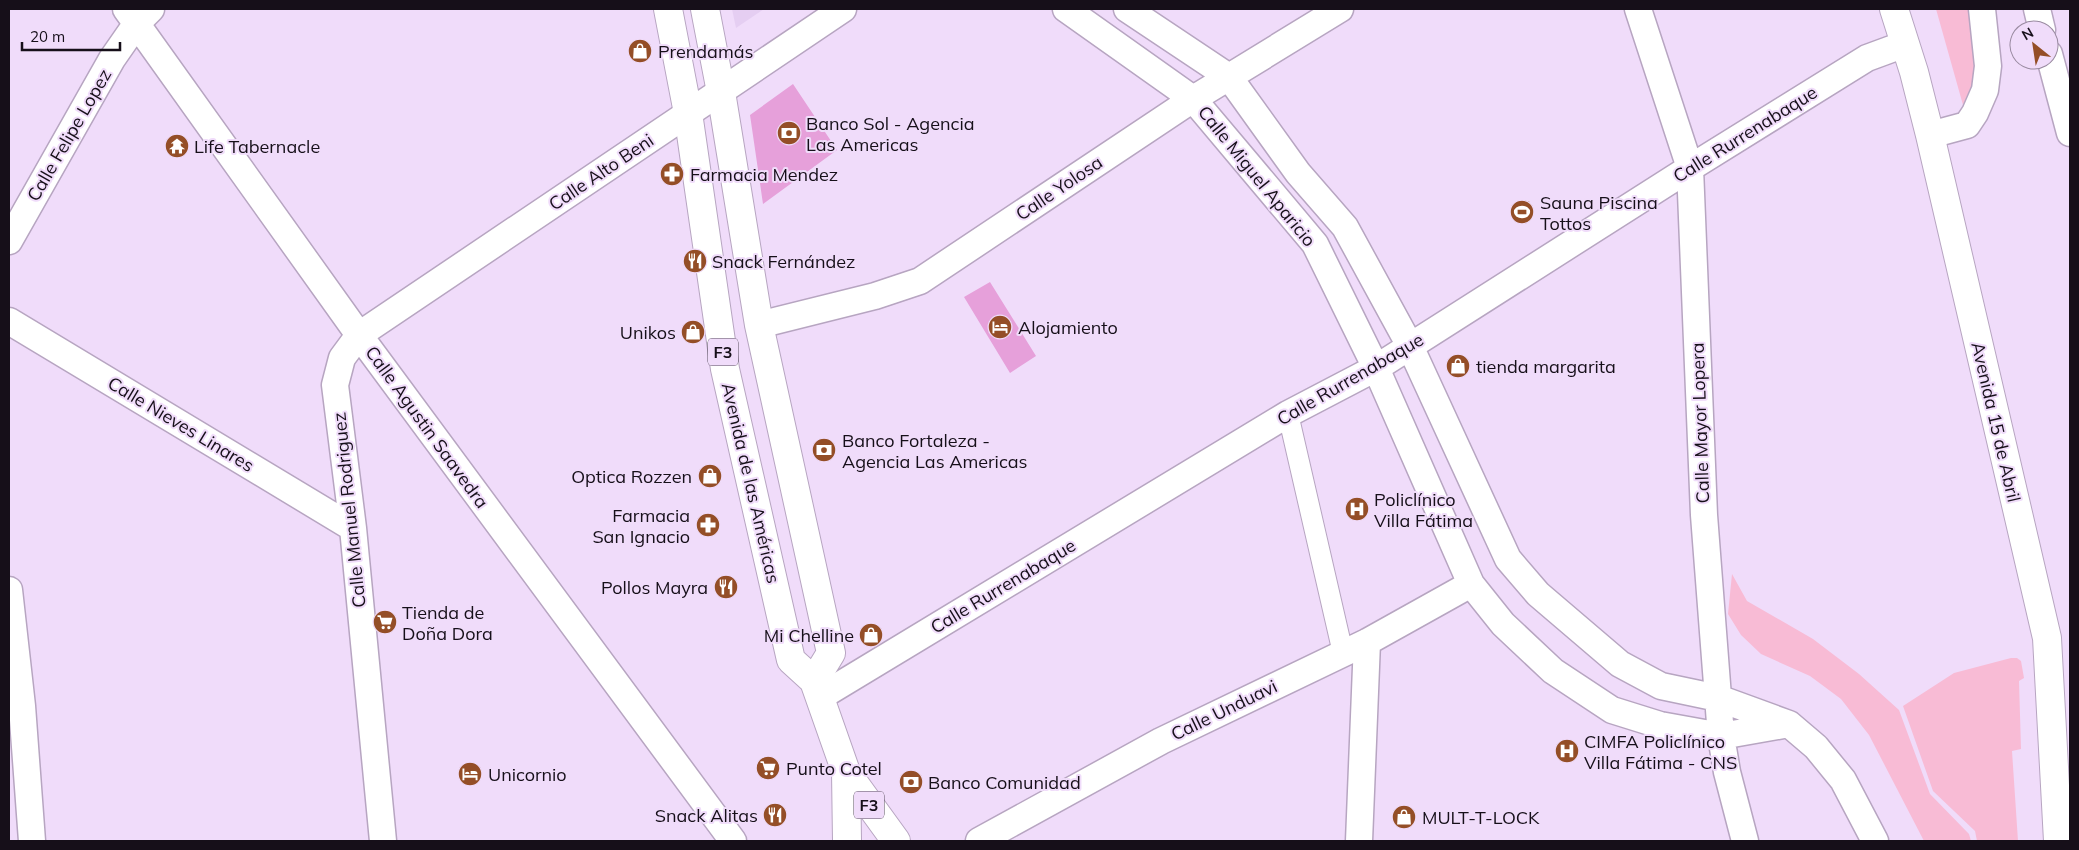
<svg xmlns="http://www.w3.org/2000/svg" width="2079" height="850" font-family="Mulish,sans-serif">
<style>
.built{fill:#e5cef2}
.green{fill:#f8bbd5}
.building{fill:#e6a0da}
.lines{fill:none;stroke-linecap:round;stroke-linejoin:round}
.pedestrian-casing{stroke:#b7a5c1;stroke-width:22}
.minor-casing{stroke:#b7a5c1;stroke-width:29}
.secondary-casing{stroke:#b7a5c1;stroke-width:30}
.primary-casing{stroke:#b7a5c1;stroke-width:30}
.pedestrian{stroke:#fff;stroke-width:20}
.minor{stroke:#fff;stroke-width:26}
.secondary{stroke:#fff;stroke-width:28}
.primary{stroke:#fff;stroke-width:28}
.labels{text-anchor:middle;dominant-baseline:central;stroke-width:4;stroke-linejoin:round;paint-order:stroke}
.shield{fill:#f0dcfa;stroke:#574c5c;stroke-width:1}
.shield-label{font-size:16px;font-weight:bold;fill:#160f19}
.poi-label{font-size:18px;fill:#160f19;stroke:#f0dcfa;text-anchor:start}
.street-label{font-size:18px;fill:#160f19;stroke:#f0dcfa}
</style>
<rect width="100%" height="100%" fill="#f0dcfa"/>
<path class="built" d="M732,9H764L736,28Z"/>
<path class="green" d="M1936,9H1972L1974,19L1975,78L1963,105Z
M1732,574L1747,601L1813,639L1859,674L1899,710L1930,794L1969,834L1971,841H1924L1869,735L1841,699L1810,676L1761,654L1741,635L1728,614Z
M2011,658H2017L2021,661L2024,678L2019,681L2021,749L2012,751L2018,841H1977L1975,831L1933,791L1903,706L1954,673Z"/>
<path class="building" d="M793,84L837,150L763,204L750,115Z
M990,282L1036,356L1010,373L964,297Z"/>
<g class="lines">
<g class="pedestrian-casing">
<path id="pedestrian" d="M1288,414L1343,653"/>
</g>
<g class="minor-casing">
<path id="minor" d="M126,9L359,335L733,841
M1066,9L1193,99L1315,244L1376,368L1471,584L1503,624L1553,671L1612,710L1660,725L1721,736L1789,724
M1127,9L1229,77L1298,173L1345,227L1410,346L1508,559L1538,594L1620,664L1661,686L1718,698L1789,724L1816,747L1843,780L1875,841
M1638,9L1690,168L1704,515L1721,736L1727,772L1745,841
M2037,9L2042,30
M2049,54L2070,133
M1930,135L1967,125L1975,113L1985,90L1988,66L1982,9
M9,241L112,59L137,23L151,9
M9,321L353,528
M759,325L875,296L920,281L1193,99L1340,9
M9,590L22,706L32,841
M820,697L1288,414L1376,368L1690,168L1867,58L1905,44
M383,841L353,528L335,385L342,358L359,335L843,9
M979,841L1161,741L1367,642L1471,584
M1359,841L1367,642"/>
</g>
<g class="secondary-casing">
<path id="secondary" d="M1894,9L1914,72L1930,135L2047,638L2058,841"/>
</g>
<g class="primary-casing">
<path id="primary" d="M668,9L688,113L725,369L791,660L814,681L846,772L896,841
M705,9L721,92L759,325L831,653L814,681
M846,772L847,841"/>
</g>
<use href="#pedestrian" class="pedestrian"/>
<use href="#minor" class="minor"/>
<use href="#secondary" class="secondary"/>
<use href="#primary" class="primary"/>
</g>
<defs>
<g id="shop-disc" transform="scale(1.25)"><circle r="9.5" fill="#944e27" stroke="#f0dcfa"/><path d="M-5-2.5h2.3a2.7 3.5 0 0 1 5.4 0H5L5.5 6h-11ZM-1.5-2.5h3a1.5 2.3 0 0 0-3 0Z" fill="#fff"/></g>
<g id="bank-disc" transform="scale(1.25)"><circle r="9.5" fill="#944e27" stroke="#f0dcfa"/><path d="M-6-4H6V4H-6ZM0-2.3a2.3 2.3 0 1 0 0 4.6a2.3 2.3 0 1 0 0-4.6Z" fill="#fff"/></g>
<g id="temple-disc" transform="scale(1.25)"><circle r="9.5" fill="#944e27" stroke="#f0dcfa"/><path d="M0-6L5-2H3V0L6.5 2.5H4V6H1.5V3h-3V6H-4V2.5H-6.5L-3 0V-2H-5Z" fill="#fff"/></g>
<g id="pharmacy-disc" transform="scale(1.25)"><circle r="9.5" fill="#944e27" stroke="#f0dcfa"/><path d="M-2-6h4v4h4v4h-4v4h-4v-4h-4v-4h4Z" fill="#fff"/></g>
<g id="stadium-disc" transform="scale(1.25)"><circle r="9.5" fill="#944e27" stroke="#f0dcfa"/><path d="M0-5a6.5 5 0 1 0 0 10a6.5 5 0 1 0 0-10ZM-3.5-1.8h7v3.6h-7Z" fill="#fff"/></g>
<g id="restaurant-disc" transform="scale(1.25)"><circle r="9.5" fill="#944e27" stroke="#f0dcfa"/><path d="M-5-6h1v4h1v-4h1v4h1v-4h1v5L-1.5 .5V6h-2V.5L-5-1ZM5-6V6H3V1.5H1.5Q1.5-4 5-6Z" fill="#fff"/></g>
<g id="hotel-disc" transform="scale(1.25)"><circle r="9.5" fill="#944e27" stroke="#f0dcfa"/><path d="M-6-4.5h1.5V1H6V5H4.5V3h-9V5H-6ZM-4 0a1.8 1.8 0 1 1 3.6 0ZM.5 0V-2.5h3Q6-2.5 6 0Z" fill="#fff"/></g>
<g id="hospital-disc" transform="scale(1.25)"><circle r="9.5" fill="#944e27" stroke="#f0dcfa"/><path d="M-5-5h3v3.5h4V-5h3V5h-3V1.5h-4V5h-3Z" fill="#fff"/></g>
<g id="supermarket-disc" transform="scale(1.25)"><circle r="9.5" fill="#944e27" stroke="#f0dcfa"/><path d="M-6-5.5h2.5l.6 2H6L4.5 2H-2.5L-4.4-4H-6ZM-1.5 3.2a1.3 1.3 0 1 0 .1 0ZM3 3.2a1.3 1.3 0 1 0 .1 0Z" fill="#fff"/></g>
</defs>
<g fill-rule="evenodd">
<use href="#shop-disc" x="640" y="51"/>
<use href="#bank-disc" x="789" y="133"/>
<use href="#temple-disc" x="177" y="146"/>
<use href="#pharmacy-disc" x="672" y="174"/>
<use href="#stadium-disc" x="1522" y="212"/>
<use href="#restaurant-disc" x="695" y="261"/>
<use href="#hotel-disc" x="1000" y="327"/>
<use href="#shop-disc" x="693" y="332"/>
<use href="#shop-disc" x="1458" y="366"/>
<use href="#bank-disc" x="824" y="450"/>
<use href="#shop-disc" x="710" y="476"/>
<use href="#hospital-disc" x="1357" y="509"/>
<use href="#pharmacy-disc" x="708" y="525"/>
<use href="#restaurant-disc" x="726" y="587"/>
<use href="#supermarket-disc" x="385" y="622"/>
<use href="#shop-disc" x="871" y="635"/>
<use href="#hospital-disc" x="1567" y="751"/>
<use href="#supermarket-disc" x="768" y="768"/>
<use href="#hotel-disc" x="470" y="774"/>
<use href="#bank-disc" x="911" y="782"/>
<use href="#restaurant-disc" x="775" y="815"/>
<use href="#shop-disc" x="1404" y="817"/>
</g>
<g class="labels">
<g class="shield">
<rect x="708" y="338.5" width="30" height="27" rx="4"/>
<rect x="854" y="791.5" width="30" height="27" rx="4"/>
</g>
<g class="shield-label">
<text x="723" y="352">F3</text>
<text x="869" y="805">F3</text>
</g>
<g class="poi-label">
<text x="658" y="51">Prendamás</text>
<text x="806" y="123">Banco Sol - Agencia<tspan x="806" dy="21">Las Americas</tspan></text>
<text x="194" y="146">Life Tabernacle</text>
<text x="690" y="174">Farmacia Mendez</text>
<text x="1540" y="202">Sauna Piscina<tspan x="1540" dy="21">Tottos</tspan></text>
<text x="712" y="261">Snack Fernández</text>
<text x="1018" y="327">Alojamiento</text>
<text x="676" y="332" text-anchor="end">Unikos</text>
<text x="1476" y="366">tienda margarita</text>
<text x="842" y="440">Banco Fortaleza -<tspan x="842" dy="21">Agencia Las Americas</tspan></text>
<text x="692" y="476" text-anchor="end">Optica Rozzen</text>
<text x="1374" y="499">Policlínico<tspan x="1374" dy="21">Villa Fátima</tspan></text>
<text x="690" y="515" text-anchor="end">Farmacia<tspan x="690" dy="21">San Ignacio</tspan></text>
<text x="708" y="587" text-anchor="end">Pollos Mayra</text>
<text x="402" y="612">Tienda de<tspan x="402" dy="21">Doña Dora</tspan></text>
<text x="854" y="635" text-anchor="end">Mi Chelline</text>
<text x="1584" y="741">CIMFA Policlínico<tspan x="1584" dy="21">Villa Fátima - CNS</tspan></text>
<text x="786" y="768">Punto Cotel</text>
<text x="488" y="774">Unicornio</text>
<text x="928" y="782">Banco Comunidad</text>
<text x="758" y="815" text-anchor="end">Snack Alitas</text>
<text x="1422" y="817">MULT-T-LOCK</text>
</g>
<g class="street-label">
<text transform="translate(1745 134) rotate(-32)">Calle Rurrenabaque</text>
<text transform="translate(69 135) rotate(-60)">Calle Felipe Lopez</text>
<text transform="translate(601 172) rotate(-34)">Calle Alto Beni</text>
<text transform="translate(1257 176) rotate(51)">Calle Miguel Aparicio</text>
<text transform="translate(1059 188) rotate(-34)">Calle Yolosa</text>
<text transform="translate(1350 379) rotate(-30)">Calle Rurrenabaque</text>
<text transform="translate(1996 422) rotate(77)">Avenida 15 de Abril</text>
<text transform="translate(1700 423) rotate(-92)">Calle Mayor Lopera</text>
<text transform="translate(181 424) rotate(31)">Calle Nieves Linares</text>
<text transform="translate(427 427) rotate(54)">Calle Agustin Saavedra</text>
<text transform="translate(751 483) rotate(77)">Avenida de las Américas</text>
<text transform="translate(349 510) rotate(-96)">Calle Manuel Rodriguez</text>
<text transform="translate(1003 586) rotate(-31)">Calle Rurrenabaque</text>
<text transform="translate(1224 710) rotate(-26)">Calle Unduavi</text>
</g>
</g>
<rect width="2079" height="850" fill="none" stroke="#160f19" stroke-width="20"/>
<g transform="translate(2034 45) rotate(330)"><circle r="24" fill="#f0dcfa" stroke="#998aa0"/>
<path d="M0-4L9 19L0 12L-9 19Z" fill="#944e27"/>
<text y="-8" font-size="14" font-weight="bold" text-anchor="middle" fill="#160f19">N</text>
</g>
<path d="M22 42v8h98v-8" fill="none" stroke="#160f19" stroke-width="2.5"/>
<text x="30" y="42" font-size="15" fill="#160f19" stroke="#f0dcfa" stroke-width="4" paint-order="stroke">20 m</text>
</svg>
